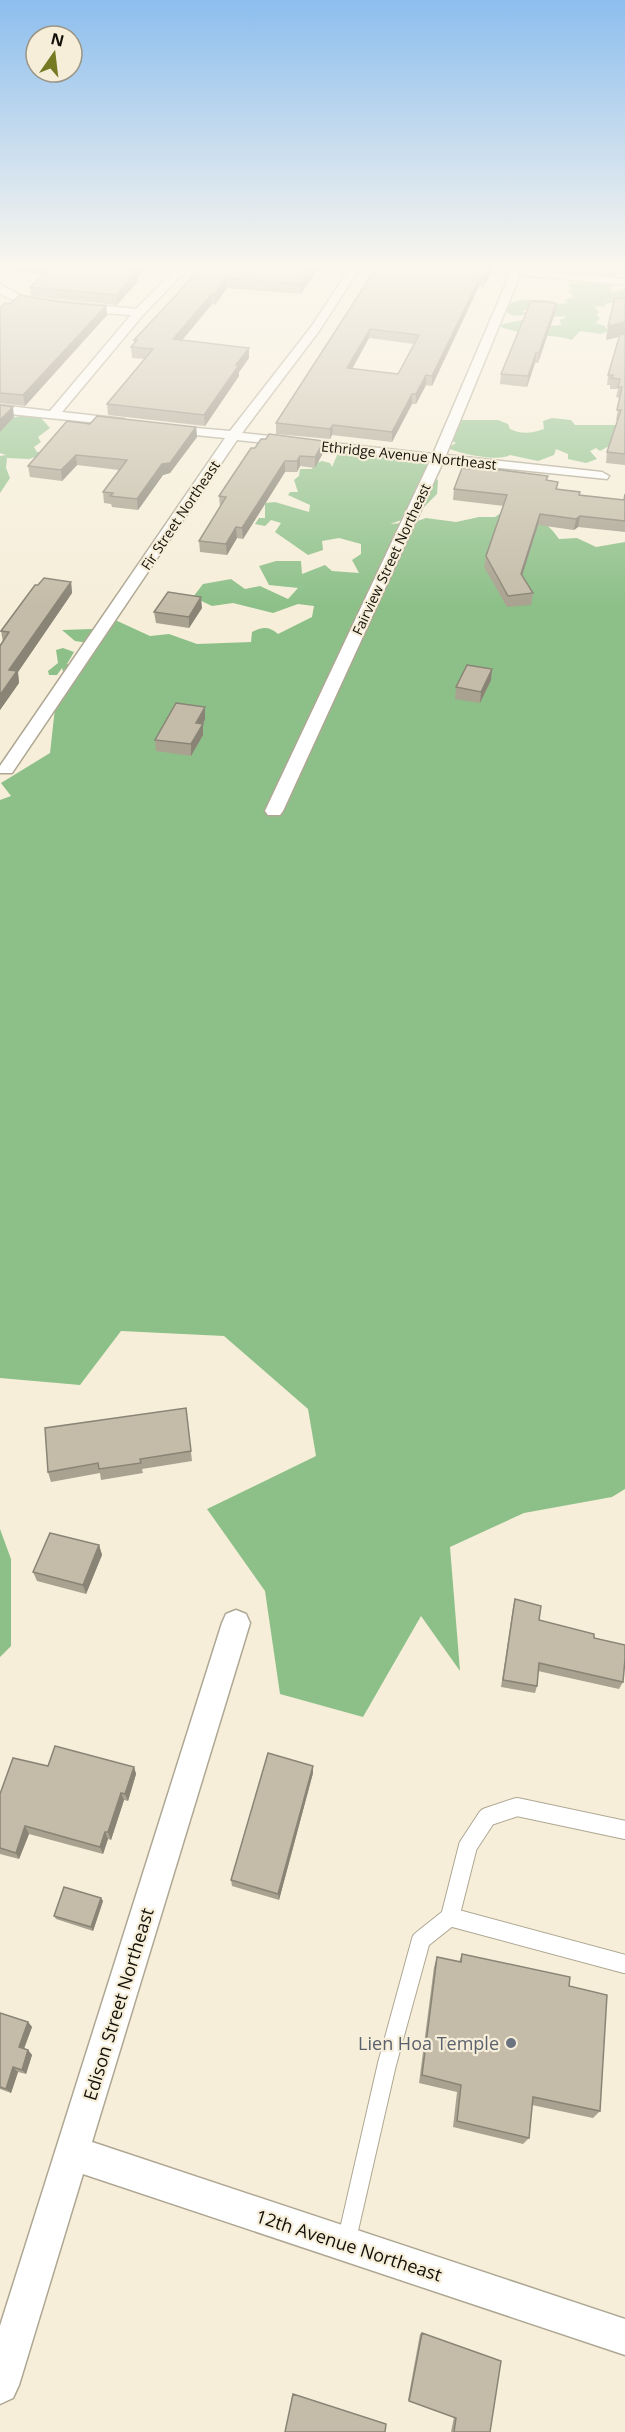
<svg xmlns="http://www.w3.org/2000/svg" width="625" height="2432" font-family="'Open Sans',sans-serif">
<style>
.forest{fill:#8dc089}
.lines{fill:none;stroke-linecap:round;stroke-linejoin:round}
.service-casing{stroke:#aea793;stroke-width:20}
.minor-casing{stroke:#aea793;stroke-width:3}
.service{stroke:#fff;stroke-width:18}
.minor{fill:#fff;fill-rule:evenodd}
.wall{fill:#a9a290;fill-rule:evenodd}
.shaded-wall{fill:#898476}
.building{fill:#c4bca8;stroke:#898476;stroke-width:1.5;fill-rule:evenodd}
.worship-dot{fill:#6b7280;stroke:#f6eed9;stroke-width:2}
.labels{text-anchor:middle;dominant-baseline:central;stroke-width:4.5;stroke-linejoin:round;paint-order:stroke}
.far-street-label{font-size:14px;fill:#131009;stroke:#f6eed9}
.near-street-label{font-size:18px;fill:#131009;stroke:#f6eed9}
.near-worship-label{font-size:18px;fill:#5b616d;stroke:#f6eed9;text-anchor:end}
</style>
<rect width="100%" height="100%" fill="#f6eed9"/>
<path class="forest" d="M535,265H625V272C622,273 620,276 616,276C607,278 542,269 535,265Z
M589,282L611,286V293L625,289V310L616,303H607L604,307L594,306L599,312L596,315L600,318L595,323L603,325L609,331L601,334L580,331L572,340C554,334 542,337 524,334C516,332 508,329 500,327L503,324L523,320L550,326L561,325L560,319H564L566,316L552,317L526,310L522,311L527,313C519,318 509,316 503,309C512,297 540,299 553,301L551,305L567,303L565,300L574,297L569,292L571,288L568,284Z
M26,415L41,418L50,428L38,437L41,442L34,447L37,452H49L29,459L7,458L6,468L10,478L0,493V456L6,455L0,453V429L11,418Z
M552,418L571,420L575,425H617L615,451L607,447L600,451L596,448L590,451L597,459L586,463L568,459V454L556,449L554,455L538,461L510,455C499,462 460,454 448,448L456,443L443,435L441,430L460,424L459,420H498L508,424L510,429C523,435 532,433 544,429L543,421Z
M352,450L375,453L373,458C396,445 420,459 440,469L434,473L438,481L437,494L416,515L390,524L415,522L426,518L456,522L479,517H495L501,513C528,517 543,515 559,539L577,538L596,547L625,542V1489L612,1497L524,1513L450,1547L460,1671L421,1616L363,1717L280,1694L265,1591L207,1509L316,1456L308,1409L224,1336L121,1331L80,1385L0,1378V800L11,796L1,783L50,753L56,699L70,688L67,684L62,668L57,675H49L48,671L58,663L56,650L63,648L74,652L67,664L82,667L88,663L80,658L89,643L75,641L62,630L92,629L113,619L150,636L169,634L197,644L251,642L252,632C262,627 269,626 278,634L312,617L314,606L298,604L273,613L233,603L212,606L193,597L203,584L231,579L245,589L260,586L288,599L298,588L269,585L259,566L276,561H301L302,574L325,565L332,571L359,573L352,560L361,554V544L339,538L322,541L323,550L308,555L275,532L281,523L271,520L265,526L255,524L259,518H265V503L275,502L309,512L310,505L288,495L290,492H298L294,480L299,476L300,469H312L314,464L322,461L330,463L332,467L338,453Z
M0,1529L11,1559V1646L0,1657Z"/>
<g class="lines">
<g class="service-casing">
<path id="service" d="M450,1917L468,1846L487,1817L517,1807L625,1830
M346,2243L387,2064L421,1940L450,1917L625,1964"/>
</g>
<g class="minor-casing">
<path id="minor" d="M180,265H191L143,315L62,412L124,419L130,423L128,426L0,413V405L50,411L131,315C101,312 21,311 0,293V284L25,298L136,309Z
M352,265H362L319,331L242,433L433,454L510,274L441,268L436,265H476L625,279V285L520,275L446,455L602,472L609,476L607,479L443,462L283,811L280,815H268L265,811L430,461L237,440L12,773H0V766L225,438L165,432L159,428L161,425L230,431L311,327Z
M236,1610L246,1614L250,1623L92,2142L625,2319V2355L83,2174L19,2385L13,2398L0,2404V2326L222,1623L226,1614Z"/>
</g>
<use href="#service" class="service"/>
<use href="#minor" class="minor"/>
</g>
<path class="wall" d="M0,265H148L137,277L138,281L117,305L31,296L30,287L44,275L0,270Z
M202,265H321L301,294L227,288L215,305L212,304L182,340L249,358L239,372V376L205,426L108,415L107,404L145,359L132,358L131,347L134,344V340L178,293Z
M378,265L444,269L491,265L490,275L483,287L479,286L432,386L426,385L416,404H412L392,442L332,435L330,439L276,434V423ZM369,338L414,344L398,374L352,369Z
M625,299V465L606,463L607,452L618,420H616L620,398L616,397L618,389H610V385H607L608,375L620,337L606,340Z
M61,302L106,306L107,315L25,406L0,403V308L10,304Z
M556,303L555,313L538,363H535L527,387L500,384L501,374Z
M90,424L196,427L197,437L170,473L163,475L138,510L112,507L111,504L104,503L103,492L119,470L77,465L62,481L30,477L28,466Z
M324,441V451L315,468L300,466L297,472H285L243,539L237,538L227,555L200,552L199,541L220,507L219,496Z
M547,480L558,482L557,489L580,495L624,500L625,494V532L578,527L574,530L538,525L522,576L533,593L531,605L507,607L484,567L486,556L504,506L453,500L454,489Z
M71,582L72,593L18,672L19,683L0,710V646L3,642L1,631L38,585Z
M202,608L189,628L156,623L154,612Z
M492,669L491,680L480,703L455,699L456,687Z
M205,719L203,724V735L191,756L156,751L155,740Z
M186,1408L192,1461L142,1469L143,1473L101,1480L100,1473L51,1482L48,1472Z
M99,1545L102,1555L86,1594L37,1581L33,1572Z
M515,1599L539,1620L594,1638L623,1682L619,1689L538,1671L537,1686L535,1693L501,1687L513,1607Z
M48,1766L134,1767L136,1774L128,1801L124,1800L111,1840L108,1839L103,1854L29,1834L19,1859L0,1854V1794Z
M313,1773L279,1900L232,1886L231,1880Z
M101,1898L103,1901L93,1931L56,1919L54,1916Z
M462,1954L569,1986L600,2111L593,2118L532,2105L529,2138L523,2144L453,2127L457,2092L419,2083L434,1967L437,1957L459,1962Z
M0,2013L28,2022L32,2027L24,2049L28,2050L32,2055L26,2074L18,2072L11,2093L0,2089Z
M422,2333L490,2432H451L454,2417L408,2400L420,2334Z"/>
<path class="shaded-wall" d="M138,265H148L137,277L138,281L117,305L116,295L132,271Z
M314,265H321L301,294L300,284Z
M491,265L490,275L483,287L484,277Z
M480,277L479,286L432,386V376Z
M226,278L227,288L215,305L214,295Z
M212,294V304L174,350L173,339Z
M556,303L555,313L538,363L539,353Z
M106,306L107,315L25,406L23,395Z
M625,322V335L606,340L608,326Z
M370,329L369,338L347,378V368Z
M249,348V358L239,372V376L205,426L204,415L236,365Z
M536,353L535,363L527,387L528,376Z
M426,375V385L416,404V394Z
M412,394V404L392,442V432Z
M13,407L14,417L0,432V420Z
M333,425L332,435L330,439V429Z
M196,427L197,437L170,473L163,475L138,510L137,499L162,464Z
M324,441V451L315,468V457Z
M76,455L77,465L62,481L61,470Z
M300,456V466L297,472V461Z
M285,461V472L243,539L242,528Z
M540,514L538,525L519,585L521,574Z
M580,516L578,527L574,530L576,519Z
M236,527L237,538L227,555L226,544Z
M71,582L72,593L18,672L19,683L0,710V695L9,670Z
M201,597L202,608L189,628V617Z
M492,669L491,680L480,703L481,692Z
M205,707V719L203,724V735L191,756V744L196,723Z
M99,1545L102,1555L86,1594L83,1585Z
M313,1766V1773L279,1900L278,1894Z
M134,1767L136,1774L128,1801L125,1794Z
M121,1793L124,1800L111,1840L108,1832Z
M25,1826L29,1834L19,1859L16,1853Z
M105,1832L108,1839L103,1854L100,1847Z
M101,1898L103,1901L93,1931L91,1927Z
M28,2022L32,2027L23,2051L19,2047Z
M28,2050L32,2055L26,2074L22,2070Z
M13,2067L18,2072L11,2093L6,2089Z"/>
<path class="building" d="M42,265H138L132,271L137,272L116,295L30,287L54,266Z
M202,265H314L300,284L226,278L214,295L212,294L173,339L249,348L236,365H239L204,415L107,404L153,349L131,347L137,340H134L178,293Z
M378,265H407L444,269L446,265H491L484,277H480L432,376L426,375L416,394H412L392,432L333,425L330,429L276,423ZM370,329L419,335L398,374L347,368Z
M20,295L61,302L106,306L23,395L0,393V308L5,303L10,304Z
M615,298L625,299V322L608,326Z
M531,301L556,303L539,353H536L528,376L501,374Z
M620,334L625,335V454L607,452L621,410H617L622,387H618L620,379L611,378L613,375H608Z
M0,405L13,407L0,420Z
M97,416L196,427L170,463L162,464L137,499L110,496L113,493L103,492L127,460L76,455L61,470L28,466L67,421L90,424Z
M269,434L324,441L315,457L300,456L297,461H285L242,528L236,527L226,544L199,541L226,497L219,496L251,448H255L261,439H266Z
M470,466L548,476L546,480L558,482L556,489L580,492L579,495L624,500L625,494V521L580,516L576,519L540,514L521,574L533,593L508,596L486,556L507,495L454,489L462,468L469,469Z
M44,578L71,582L9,670L17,671L0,695V646L9,632L1,631L35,585H38Z
M168,592L201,597L189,617L154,612Z
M467,665L492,669L481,692L456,687Z
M176,703L205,707L196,723L203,724L191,744L155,740Z
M186,1408L191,1451L140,1459L141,1463L99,1469L98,1463L48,1472L45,1428Z
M50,1533L99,1545L83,1585L33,1572Z
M515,1599L541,1606L539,1620L594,1634V1638L625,1645V1659L623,1682L539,1663L537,1686L503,1680Z
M55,1746L134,1767L125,1794L121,1793L108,1832H105L100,1847L25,1826L16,1853L0,1848V1794L13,1758L48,1766Z
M268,1753L313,1766L278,1894L231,1880Z
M64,1887L101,1898L91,1927L54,1916Z
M462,1954L570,1977L569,1986L607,1995L600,2111L533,2097L529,2138L457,2121L461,2085L422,2075L437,1957L461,1962Z
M0,2013L28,2022L19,2047L28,2050L22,2070L13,2067L6,2089L0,2087Z
M422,2333L501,2361L490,2432H454L456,2418L409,2401Z
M293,2394L386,2424L385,2432H285Z"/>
<linearGradient id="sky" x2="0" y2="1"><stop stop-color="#8cbeee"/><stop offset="0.44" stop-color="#fbf7ee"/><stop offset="1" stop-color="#fbf7ee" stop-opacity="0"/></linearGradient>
<rect width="625" height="606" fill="url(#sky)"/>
<circle class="worship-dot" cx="511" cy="2043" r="6"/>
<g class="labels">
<g class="far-street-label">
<text transform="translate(409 455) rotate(6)">Ethridge Avenue Northeast</text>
<text transform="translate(180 515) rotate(-56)">Fir Street Northeast</text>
<text transform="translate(391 559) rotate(-65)">Fairview Street Northeast</text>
</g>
<g class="near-street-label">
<text transform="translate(118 2004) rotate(-73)">Edison Street Northeast</text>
<text transform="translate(349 2245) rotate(18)">12th Avenue Northeast</text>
</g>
<g class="near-worship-label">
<text x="499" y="2043">Lien Hoa Temple</text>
</g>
</g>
<g transform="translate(54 54) rotate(14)"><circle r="28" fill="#f6eed9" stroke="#9b9586" stroke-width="1.5"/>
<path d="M0-4.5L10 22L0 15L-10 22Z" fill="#757a23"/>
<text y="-9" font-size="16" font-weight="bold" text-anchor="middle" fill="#131009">N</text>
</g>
</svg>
